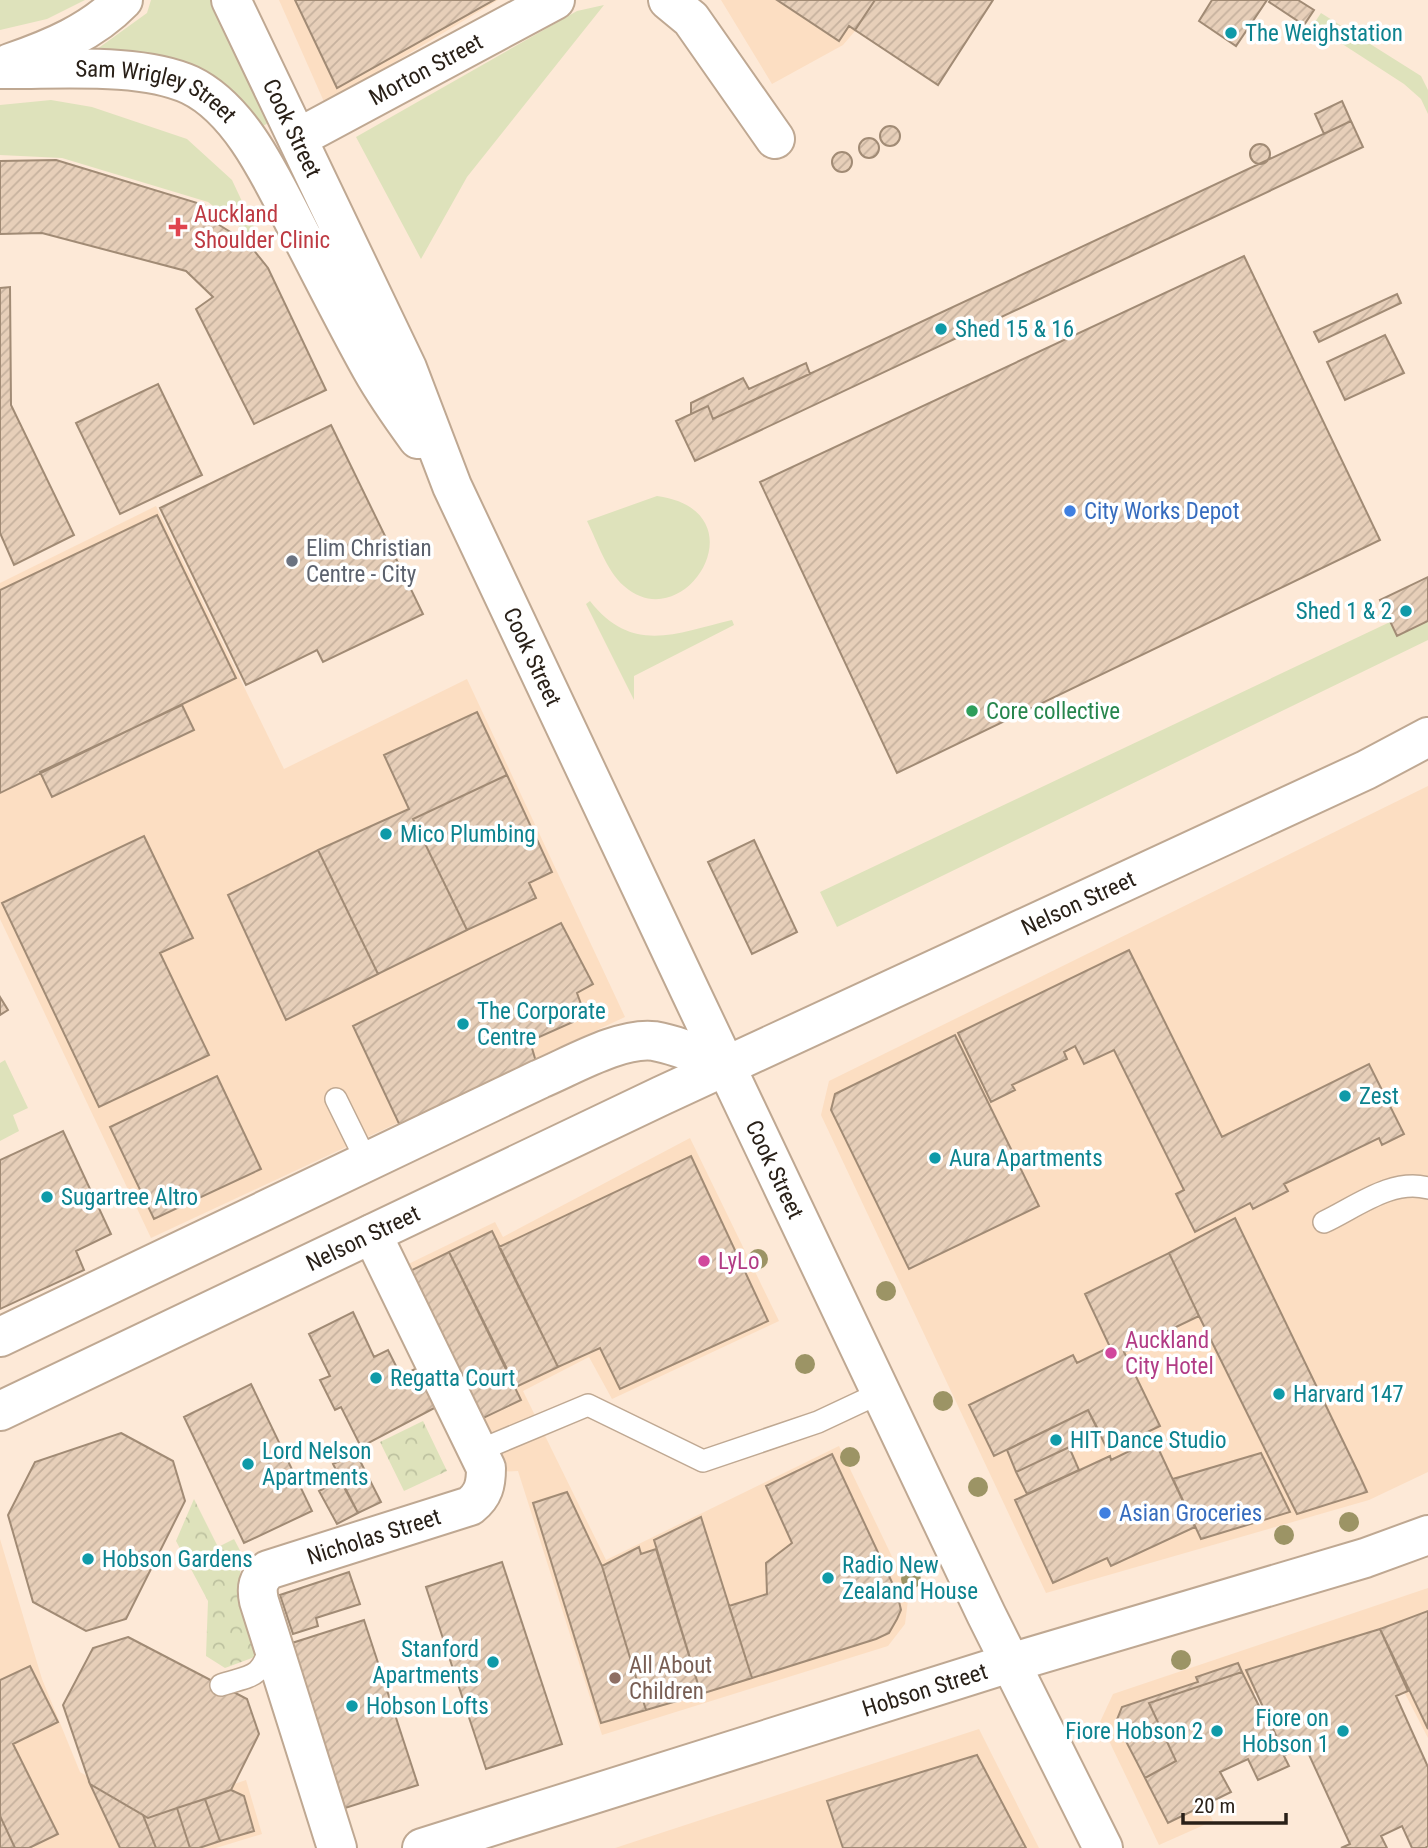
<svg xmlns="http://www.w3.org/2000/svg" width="1428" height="1848" font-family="'Roboto Condensed',sans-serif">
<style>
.built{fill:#fcdec2}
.green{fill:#dee2bb}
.forest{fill:url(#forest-crowns)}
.building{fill:url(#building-hatch);stroke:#a18b75;stroke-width:2}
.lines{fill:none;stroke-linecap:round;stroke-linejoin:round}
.service-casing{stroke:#bfa892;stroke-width:24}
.minor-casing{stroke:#bfa892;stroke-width:42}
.secondary-casing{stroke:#bfa892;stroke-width:42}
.primary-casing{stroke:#bfa892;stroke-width:42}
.service{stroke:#fff;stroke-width:21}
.minor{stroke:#fff;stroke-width:38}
.secondary{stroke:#fff;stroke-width:38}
.primary{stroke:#fff;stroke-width:38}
.tree{fill:#9c9465}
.culture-dot{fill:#0f9aa8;stroke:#fff;stroke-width:2.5}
.health-dot{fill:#e0444e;stroke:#fff;stroke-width:2.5}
.shop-dot{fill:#3f7fe0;stroke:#fff;stroke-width:2.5}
.worship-dot{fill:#6b7280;stroke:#fff;stroke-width:2.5}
.leisure-dot{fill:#2e9e5b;stroke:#fff;stroke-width:2.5}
.hotel-dot{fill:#d1479c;stroke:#fff;stroke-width:2.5}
.education-dot{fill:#8d6e63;stroke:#fff;stroke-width:2.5}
.labels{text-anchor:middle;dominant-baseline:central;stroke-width:7;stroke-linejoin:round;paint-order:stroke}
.culture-label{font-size:23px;fill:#0d838f;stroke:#fff;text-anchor:start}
.street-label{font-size:23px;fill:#292018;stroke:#fff}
.health-label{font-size:23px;fill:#be3a42;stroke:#fff;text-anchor:start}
.shop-label{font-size:23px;fill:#366cbe;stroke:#fff;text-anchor:start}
.worship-label{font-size:23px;fill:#5b616d;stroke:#fff;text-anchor:start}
.leisure-label{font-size:23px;fill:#27864d;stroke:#fff;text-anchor:start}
.hotel-label{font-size:23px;fill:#b23c85;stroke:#fff;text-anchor:start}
.education-label{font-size:23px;fill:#785e54;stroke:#fff;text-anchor:start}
</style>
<defs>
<pattern id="forest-crowns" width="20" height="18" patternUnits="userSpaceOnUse" patternTransform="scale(1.75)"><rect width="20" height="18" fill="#dee2bb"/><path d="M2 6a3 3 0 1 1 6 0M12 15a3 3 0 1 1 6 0" fill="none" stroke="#bec2a0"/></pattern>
<pattern id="building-hatch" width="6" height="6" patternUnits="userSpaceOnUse" patternTransform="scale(1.75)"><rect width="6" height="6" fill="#e7cfb9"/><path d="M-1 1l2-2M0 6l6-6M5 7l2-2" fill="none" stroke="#c6b19e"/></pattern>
</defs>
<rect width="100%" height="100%" fill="#fde9d7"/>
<path class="built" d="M279,0H498L325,104Z
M721,0H994L938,85L855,31L843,45L772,84Z
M156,506L284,769L467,679L625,1017L151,1238L0,919V583Z
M1428,786V1472L1369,1500L1046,1593L821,1115L829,1081Z
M690,1138L779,1321L612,1399L589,1357L523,1391L606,1560L839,1446L909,1592L905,1624L888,1646L602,1735L518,1471L494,1472L398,1269L495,1222L503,1237Z
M0,1539L42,1679L80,1772L150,1813L246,1780L262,1834L216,1848H0Z
M1428,1588V1738L1383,1651L1255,1693L1168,1730L1213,1821L1159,1845L1100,1722L1113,1694Z
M979,1729L1039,1848H615Z"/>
<path class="green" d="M0,0H85L47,19L0,30Z
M151,0H213L272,121L261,127L184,62L93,52L147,13Z
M604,5L467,177L421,259L356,137L577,11Z
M1321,13L1421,76L1428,90V114L1421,99L1404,84L1313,25Z
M51,100L92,107L187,139L232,180L262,244L208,202L62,158L0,155V105Z
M657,496C764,511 685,640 624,586C606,570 598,543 587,521Z
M590,601C632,655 677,633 732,620L734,625L634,676V700L586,604Z
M1428,621V640L837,927L820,892L1390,622Z
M5,1060L28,1108L13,1115L19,1131L0,1141V1063Z"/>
<path class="forest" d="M423,1421L447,1471L404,1491L380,1442Z
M194,1499L218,1547L234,1539L245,1560L240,1572L265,1653L225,1668L206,1656L208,1601L176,1541Z"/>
<path class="building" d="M295,0H494L337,88Z
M777,0H875L855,30L849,26L839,41Z
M875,0H993L938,85L855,30Z
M1212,0H1267L1236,46L1199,21Z
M1270,0H1298L1314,10L1304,25L1269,2Z
M1342,101L1351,121L1324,134L1315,114Z
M1351,121L1363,147L695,461L676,421L708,406L713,419Z
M880 136a10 10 0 1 1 20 0a10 10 0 1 1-20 0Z
M859 148a10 10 0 1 1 20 0a10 10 0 1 1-20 0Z
M1250 154a10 10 0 1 1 20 0a10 10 0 1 1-20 0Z
M832 162a10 10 0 1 1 20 0a10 10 0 1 1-20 0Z
M56,160L204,205L200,213L248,243L268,268L326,390L254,424L196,309L213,297L186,271L42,233L0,234V161Z
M1244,256L1380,540L897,773L760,482Z
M10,287L11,405L74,535L14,565L0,533V288Z
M1397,294L1401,303L1319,342L1314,332Z
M1385,335L1404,373L1345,400L1327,362Z
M806,363L810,374L713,419L708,406L691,414V403L743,378L749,389Z
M158,384L202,475L120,514L76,423Z
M331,425L423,614L323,662L317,650L246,685L160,508Z
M157,515L236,678L0,793V590Z
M1428,577V621L1397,636L1380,600Z
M182,705L194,730L52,797L40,772Z
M477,712L507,775L413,819L467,930L378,974L318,850L409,809L384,755Z
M507,775L552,872L529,883L536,898L467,930L413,819Z
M144,836L193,938L160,953L209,1055L99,1107L2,903Z
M754,840L797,932L752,954L708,862Z
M318,850L378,974L286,1020L228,895Z
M561,923L593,984L577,993L582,1007L573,1022L530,1041L536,1062L401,1128L353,1026Z
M1129,950L1222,1137L1369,1064L1404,1134L1382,1145L1379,1138L1284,1184L1288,1191L1253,1209L1250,1203L1195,1232L1176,1194L1184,1190L1114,1050L1084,1064L1075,1046L1064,1052L1067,1059L1012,1085L1015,1090L991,1102L958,1033Z
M0,997L8,1010L0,1015Z
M955,1035L1039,1206L909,1269L831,1110L835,1094Z
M217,1076L261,1169L154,1219L110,1127Z
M63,1131L111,1234L76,1251L84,1270L0,1309V1160Z
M691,1156L768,1321L620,1389L600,1348L558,1367L499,1247Z
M1235,1218L1358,1472L1367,1492L1297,1514L1199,1316L1169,1253Z
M492,1231L558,1367L516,1387L449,1252Z
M449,1252L521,1400L477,1421L406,1273Z
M1169,1253L1199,1316L1124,1352L1160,1426L1108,1451L1088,1410L994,1456L969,1405L1073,1355L1077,1363L1110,1347L1085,1294Z
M353,1312L374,1357L388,1350L401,1376L421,1366L440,1405L361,1447L341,1407L335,1410L320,1380L330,1376L309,1334Z
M251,1384L312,1511L244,1543L184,1417Z
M1088,1410L1100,1433L1016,1472L1007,1450Z
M121,1433L173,1461L185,1501L126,1619L86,1631L33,1602L8,1515L35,1462Z
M1152,1435L1195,1527L1111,1566L1107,1558L1053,1583L1015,1500L1110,1456L1111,1460L1140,1446L1138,1441Z
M1069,1447L1079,1470L1027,1494L1016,1472Z
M356,1453L381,1502L358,1513L333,1464Z
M1261,1453L1290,1512L1201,1539L1173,1479Z
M832,1454L897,1593L901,1610L897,1619L889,1633L876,1639L752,1678L729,1606L767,1594L766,1563L792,1543L766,1486Z
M340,1480L358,1513L337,1524L319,1491Z
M567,1492L602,1566L646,1710L601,1723L533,1503Z
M701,1517L752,1678L701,1694L654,1540Z
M639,1547L641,1554L656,1549L701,1694L646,1710L602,1566Z
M502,1562L562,1744L486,1769L426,1587Z
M349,1572L360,1604L316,1618L318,1626L293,1634L280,1595Z
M1428,1611V1729L1380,1629Z
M364,1620L418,1785L345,1808L292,1643Z
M1380,1629L1408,1691L1396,1696L1428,1767V1846L1425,1848H1412L1402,1826L1381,1836L1387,1848H1341L1350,1844L1305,1746L1285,1755L1246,1670Z
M128,1637L247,1699L259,1734L231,1790L148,1818L90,1784L63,1705L93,1648Z
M1238,1663L1242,1672L1149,1703L1176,1761L1145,1778L1116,1722L1122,1707L1198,1682L1196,1677Z
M30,1666L58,1722L13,1744L58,1834L29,1848H15L0,1816V1680Z
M1242,1672L1289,1766L1258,1780L1248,1759L1220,1772L1231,1792L1168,1823L1145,1778L1176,1761L1149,1703Z
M977,1755L1026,1848H843L827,1801Z
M90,1784L143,1815L156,1848H120Z
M231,1790L244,1796L254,1831L220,1841L205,1799Z
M205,1799L220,1841L199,1848H190L177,1808Z
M177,1808L190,1848H156L143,1815L148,1818Z
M0,1816L15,1848H0Z"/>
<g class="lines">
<g class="service-casing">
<path id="service" d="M336,1099L367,1162
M1324,1222C1356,1207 1392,1178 1428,1188
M478,1451L588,1405L703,1461L818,1422L882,1392
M221,1685C252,1675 261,1679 271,1644"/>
</g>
<g class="minor-casing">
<g id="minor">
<path d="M668,0L691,19L775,139"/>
<path id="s1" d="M298,138L555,0"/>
<path d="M0,1337L540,1079C571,1066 620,1037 654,1041C678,1045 704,1057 727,1066"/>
<path id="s2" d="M337,1848L259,1601C256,1587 258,1580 268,1570L470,1506C484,1495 486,1484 486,1468L372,1234"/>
</g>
</g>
<g class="secondary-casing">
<g id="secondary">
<path id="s3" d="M231,0L407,368L452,486L691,993L986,1614L1103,1848"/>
<path d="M10,63C51,49 92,32 123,0"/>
<path id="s4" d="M0,69C55,70 140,62 190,85C244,111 275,186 302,237C325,281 347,325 371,368C385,393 402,417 418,439"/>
</g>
</g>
<g class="primary-casing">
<g id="primary">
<path id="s5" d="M0,1411L661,1096L1366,770L1428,737"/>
<path id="s6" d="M422,1848L1010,1663L1365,1558L1428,1535"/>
</g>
</g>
<use href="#service" class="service"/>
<use href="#minor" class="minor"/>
<use href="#secondary" class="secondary"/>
<use href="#primary" class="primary"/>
</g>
<g class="tree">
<circle cx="758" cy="1259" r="10"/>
<circle cx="886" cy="1291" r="10"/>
<circle cx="805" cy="1364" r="10"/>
<circle cx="943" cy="1401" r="10"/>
<circle cx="850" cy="1457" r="10"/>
<circle cx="978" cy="1487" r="10"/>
<circle cx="1349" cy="1522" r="10"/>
<circle cx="1284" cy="1535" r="10"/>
<circle cx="911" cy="1579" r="10"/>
<circle cx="1181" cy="1660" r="10"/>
</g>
<g class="culture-dot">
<circle cx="1231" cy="33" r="7"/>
<circle cx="941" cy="329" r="7"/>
<circle cx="1406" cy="611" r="7"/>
<circle cx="386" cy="834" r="7"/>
<circle cx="463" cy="1024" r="7"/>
<circle cx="1345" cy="1096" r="7"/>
<circle cx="935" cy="1158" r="7"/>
<circle cx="47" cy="1197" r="7"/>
<circle cx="376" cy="1378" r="7"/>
<circle cx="1279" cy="1394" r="7"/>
<circle cx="1056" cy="1440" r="7"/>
<circle cx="248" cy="1464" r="7"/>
<circle cx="88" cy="1559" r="7"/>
<circle cx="828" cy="1578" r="7"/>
<circle cx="493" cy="1662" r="7"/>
<circle cx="352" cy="1706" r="7"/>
<circle cx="1217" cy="1731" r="7"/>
<circle cx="1343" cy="1731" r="7"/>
</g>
<path class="health-dot" d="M174.5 216.5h7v7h7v7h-7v7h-7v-7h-7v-7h7z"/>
<g class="shop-dot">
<circle cx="1070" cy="511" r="7"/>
<circle cx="1105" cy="1513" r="7"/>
</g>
<circle class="worship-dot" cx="292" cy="561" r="7"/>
<circle class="leisure-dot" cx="972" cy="711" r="7"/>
<g class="hotel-dot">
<circle cx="704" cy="1261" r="7"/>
<circle cx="1111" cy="1353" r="7"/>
</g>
<circle class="education-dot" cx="615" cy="1678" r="7"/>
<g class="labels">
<g class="culture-label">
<text x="1245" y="33">The Weighstation</text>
<text x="955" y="329">Shed 15 &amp; 16</text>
<text x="1392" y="611" text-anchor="end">Shed 1 &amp; 2</text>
<text x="400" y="834">Mico Plumbing</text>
<text x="477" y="1011">The Corporate<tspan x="477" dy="26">Centre</tspan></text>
<text x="1359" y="1096">Zest</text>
<text x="949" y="1158">Aura Apartments</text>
<text x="61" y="1197">Sugartree Altro</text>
<text x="390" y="1378">Regatta Court</text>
<text x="1293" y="1394">Harvard 147</text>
<text x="1070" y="1440">HIT Dance Studio</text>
<text x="262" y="1451">Lord Nelson<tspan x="262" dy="26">Apartments</tspan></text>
<text x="102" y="1559">Hobson Gardens</text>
<text x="842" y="1565">Radio New<tspan x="842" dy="26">Zealand House</tspan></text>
<text x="479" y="1649" text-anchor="end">Stanford<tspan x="479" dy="26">Apartments</tspan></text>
<text x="366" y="1706">Hobson Lofts</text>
<text x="1329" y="1718" text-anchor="end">Fiore on<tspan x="1329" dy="26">Hobson 1</tspan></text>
<text x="1203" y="1731" text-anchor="end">Fiore Hobson 2</text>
</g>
<g class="street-label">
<text stroke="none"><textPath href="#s1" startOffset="145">Morton Street</textPath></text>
<text stroke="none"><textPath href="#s4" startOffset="161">Sam Wrigley Street</textPath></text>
<text stroke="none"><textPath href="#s3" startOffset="142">Cook Street</textPath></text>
<text stroke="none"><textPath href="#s3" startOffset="723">Cook Street</textPath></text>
<text stroke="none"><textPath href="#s5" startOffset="1192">Nelson Street</textPath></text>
<text stroke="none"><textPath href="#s3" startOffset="1290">Cook Street</textPath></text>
<text stroke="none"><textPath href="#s5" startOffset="402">Nelson Street</textPath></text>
<text stroke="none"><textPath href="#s2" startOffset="404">Nicholas Street</textPath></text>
<text stroke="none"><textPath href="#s6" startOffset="527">Hobson Street</textPath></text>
</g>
<g class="health-label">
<text x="194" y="214">Auckland<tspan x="194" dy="26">Shoulder Clinic</tspan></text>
</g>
<g class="shop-label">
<text x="1084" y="511">City Works Depot</text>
<text x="1119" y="1513">Asian Groceries</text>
</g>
<g class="worship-label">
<text x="306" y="548">Elim Christian<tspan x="306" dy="26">Centre - City</tspan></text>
</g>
<g class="leisure-label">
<text x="986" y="711">Core collective</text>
</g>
<g class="hotel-label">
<text x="718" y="1261">LyLo</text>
<text x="1125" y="1340">Auckland<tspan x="1125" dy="26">City Hotel</tspan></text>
</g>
<g class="education-label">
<text x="629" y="1665">All About<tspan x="629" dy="26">Children</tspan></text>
</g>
</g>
<path d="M1183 1813v10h103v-10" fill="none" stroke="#292018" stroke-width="3.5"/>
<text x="1194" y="1813" font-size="21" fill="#292018" stroke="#ffffff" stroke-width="5" paint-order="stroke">20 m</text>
</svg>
